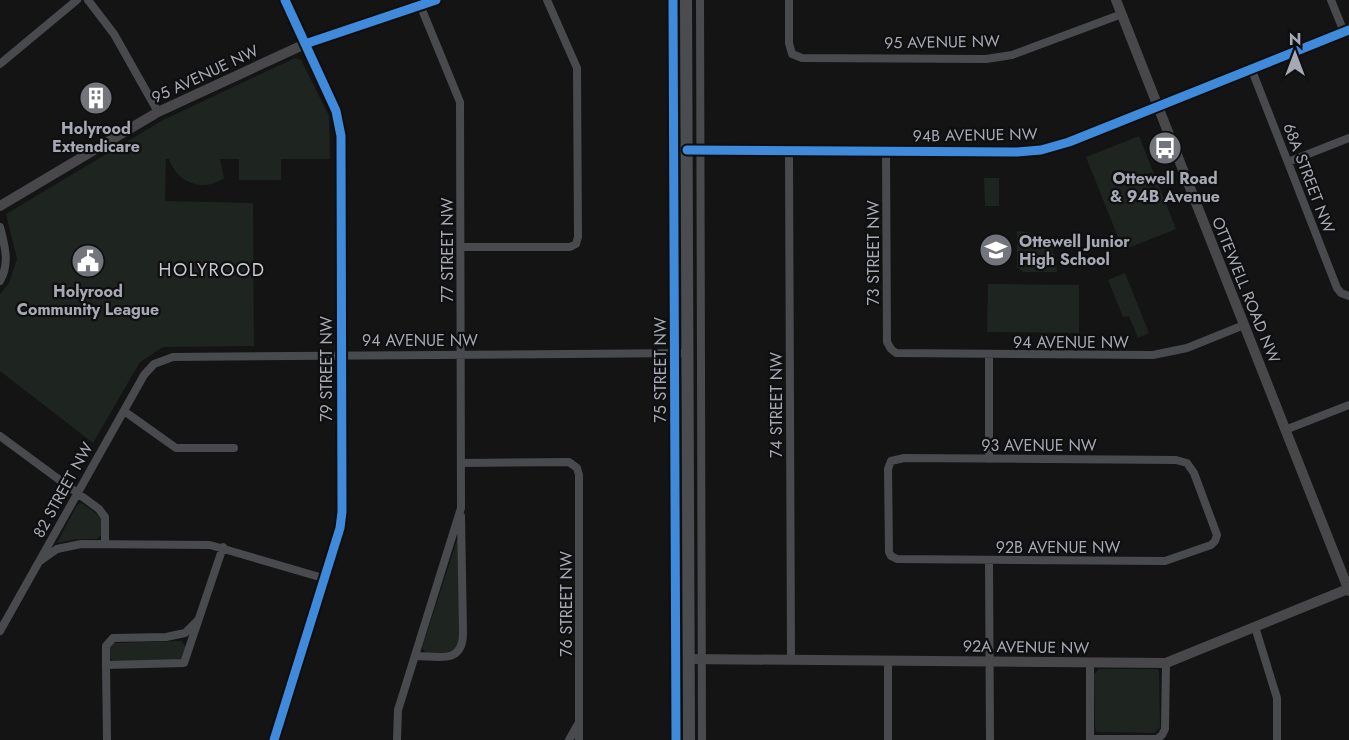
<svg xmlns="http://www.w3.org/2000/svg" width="1349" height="740" font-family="Jost,sans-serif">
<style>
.green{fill:#1e241f}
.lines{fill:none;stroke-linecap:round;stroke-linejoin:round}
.street{stroke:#494a4d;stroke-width:8}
.secondary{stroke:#48484b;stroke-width:10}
.primary{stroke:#4b4c4f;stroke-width:12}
.cycleway-casing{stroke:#0f0f10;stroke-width:13}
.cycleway{stroke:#408adc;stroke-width:9}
.labels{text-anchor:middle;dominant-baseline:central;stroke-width:4.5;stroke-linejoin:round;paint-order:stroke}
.street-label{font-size:16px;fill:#a6a9b4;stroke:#0f0f10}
.poi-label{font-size:16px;font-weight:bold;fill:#a6a9b4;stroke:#0f0f10}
.neighbourhood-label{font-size:18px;letter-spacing:1.5px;fill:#c7c9d1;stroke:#0f0f10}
</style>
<rect width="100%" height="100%" fill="#141415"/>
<path class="green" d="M676,0H678L679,159H677Z
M295,58L301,60L329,116L330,159H281V180H239V159H220L224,178C203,193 177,183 169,159H166L165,201L253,203L254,346L163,347L140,362L93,443L0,371V294L9,283L17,259L6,214L163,120Z
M1139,136L1176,229L1123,250L1086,157Z
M677,163L679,179V341H678Z
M984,178H999V206H985Z
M1017,231C1044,233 1056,245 1057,272H1023L1017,267Z
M1125,273L1149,333L1138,338L1129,316L1123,317L1108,280Z
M988,284L1079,285V333L987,332Z
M679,359L680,360L682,740H679Z
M80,503L83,504L101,517V535L97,539H78L57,543L77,505Z
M457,540H459V639L457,650L446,653H426L422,648Z
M182,641L186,648L183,658L178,661L114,662L110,658V647L114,643Z
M1099,669H1157L1159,671L1160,728L1154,733L1097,732L1095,729L1094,674Z"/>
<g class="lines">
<path class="street" d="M88,0L114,34L158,112
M673,0L676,740
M700,0L702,740
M789,0V43L792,54L802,58L986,59L1012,55L1122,14
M1331,0L1344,32
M0,64L77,0
M1251,68L1337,288L1341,293L1349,296
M789,151L791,660
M886,152L887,342L891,349L896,353L1153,355L1187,348L1244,325
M1288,162L1349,138
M0,227C5,246 10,264 0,281
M461,247H570L576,244L578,237L577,68L547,0
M124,411L176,448H234
M1285,430L1349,405
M0,436L99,509L105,517V543
M904,458L1176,460L1187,463L1194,473L1217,535L1215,541L1211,545L1165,561L897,559L891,556L889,552L888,469L891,461Z
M989,459V355
M461,463L569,462L577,468L579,475V740
M989,560L990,740
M40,561L57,549L81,544L210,545L323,578
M1255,627L1277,698V740
M0,631L144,375L154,364L173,357L688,353
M415,656C438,656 463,665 463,633L461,516
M888,660V740
M1090,662V740
M106,665V646L113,638L166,637L185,633L198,620
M1090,739H1157L1162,735L1165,729L1166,663
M107,740L106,665L184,663L223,547
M397,740L398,710L461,508L460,102L418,0
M569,740L578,724"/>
<path class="secondary" d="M1116,0L1349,591
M687,150L1017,152L1041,150L1069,142L1349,30
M0,206L158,112L305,44L436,0
M689,659L1166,663L1348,589
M274,740L340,528L342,512L341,136L336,111L285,0"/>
<path class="primary" d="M686,0L689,740"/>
<g class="cycleway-casing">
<path id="cycleway" d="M673,0L676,740
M305,44L436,0
M687,150L1017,152L1041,150L1069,142L1349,30
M274,740L340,528L342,512L341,136L336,111L285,0"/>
</g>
<use href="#cycleway" class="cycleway"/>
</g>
<defs>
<g id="building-disc" transform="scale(1.725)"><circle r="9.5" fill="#73757c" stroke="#0f0f10"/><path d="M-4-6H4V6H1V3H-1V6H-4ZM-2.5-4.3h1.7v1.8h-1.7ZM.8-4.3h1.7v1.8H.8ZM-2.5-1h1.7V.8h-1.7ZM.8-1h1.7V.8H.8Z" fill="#fff"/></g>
<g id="bus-disc" transform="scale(1.725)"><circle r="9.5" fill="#73757c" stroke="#0f0f10"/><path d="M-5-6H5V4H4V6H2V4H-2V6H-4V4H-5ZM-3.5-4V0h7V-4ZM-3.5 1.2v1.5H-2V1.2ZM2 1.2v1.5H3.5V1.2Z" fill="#fff"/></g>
<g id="school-disc" transform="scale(1.725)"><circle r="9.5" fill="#73757c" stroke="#0f0f10"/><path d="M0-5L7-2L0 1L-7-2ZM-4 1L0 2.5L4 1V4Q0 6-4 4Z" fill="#fff"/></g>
<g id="civic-disc" transform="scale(1.725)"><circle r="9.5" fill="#73757c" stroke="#0f0f10"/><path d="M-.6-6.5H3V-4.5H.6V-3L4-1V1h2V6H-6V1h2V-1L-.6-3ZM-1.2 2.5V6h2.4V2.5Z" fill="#fff"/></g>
</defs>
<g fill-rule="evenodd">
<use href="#building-disc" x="96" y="98"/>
<use href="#bus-disc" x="1165" y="148"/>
<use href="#school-disc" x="996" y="250"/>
<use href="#civic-disc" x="88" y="261"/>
</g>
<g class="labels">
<g class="street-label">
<text transform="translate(942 42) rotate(-1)">95 AVENUE NW</text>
<text transform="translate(205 74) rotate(-25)">95 AVENUE NW</text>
<text transform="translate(975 135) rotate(-1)">94B AVENUE NW</text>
<text transform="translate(1309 178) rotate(69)">68A STREET NW</text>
<text transform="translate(447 250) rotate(-90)">77 STREET NW</text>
<text transform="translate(873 253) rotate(-90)">73 STREET NW</text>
<text transform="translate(1246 290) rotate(68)">OTTEWELL ROAD NW</text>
<text x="420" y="340">94 AVENUE NW</text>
<text x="1071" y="342">94 AVENUE NW</text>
<text transform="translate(326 369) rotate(-90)">79 STREET NW</text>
<text transform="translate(660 370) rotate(-90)">75 STREET NW</text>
<text transform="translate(776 405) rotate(-90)">74 STREET NW</text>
<text x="1039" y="445">93 AVENUE NW</text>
<text transform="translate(63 490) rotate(-61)">82 STREET NW</text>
<text x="1058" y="547">92B AVENUE NW</text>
<text transform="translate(566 604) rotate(-90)">76 STREET NW</text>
<text transform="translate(1026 647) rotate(1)">92A AVENUE NW</text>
</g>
<g class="poi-label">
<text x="96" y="128">Holyrood<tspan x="96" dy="18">Extendicare</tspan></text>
<text x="1165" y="178">Ottewell Road<tspan x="1165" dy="18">&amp; 94B Avenue</tspan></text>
<text x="1019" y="241" text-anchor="start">Ottewell Junior<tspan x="1019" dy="18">High School</tspan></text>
<text x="88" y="291">Holyrood<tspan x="88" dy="18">Community League</tspan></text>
</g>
<g class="neighbourhood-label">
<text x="212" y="270">HOLYROOD</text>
</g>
</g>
<g transform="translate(1295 54)" stroke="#0f0f10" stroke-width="4.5" paint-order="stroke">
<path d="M0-4.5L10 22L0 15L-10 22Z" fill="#a6a9b4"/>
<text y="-9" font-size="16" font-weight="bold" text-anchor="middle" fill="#a6a9b4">N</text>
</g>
</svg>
